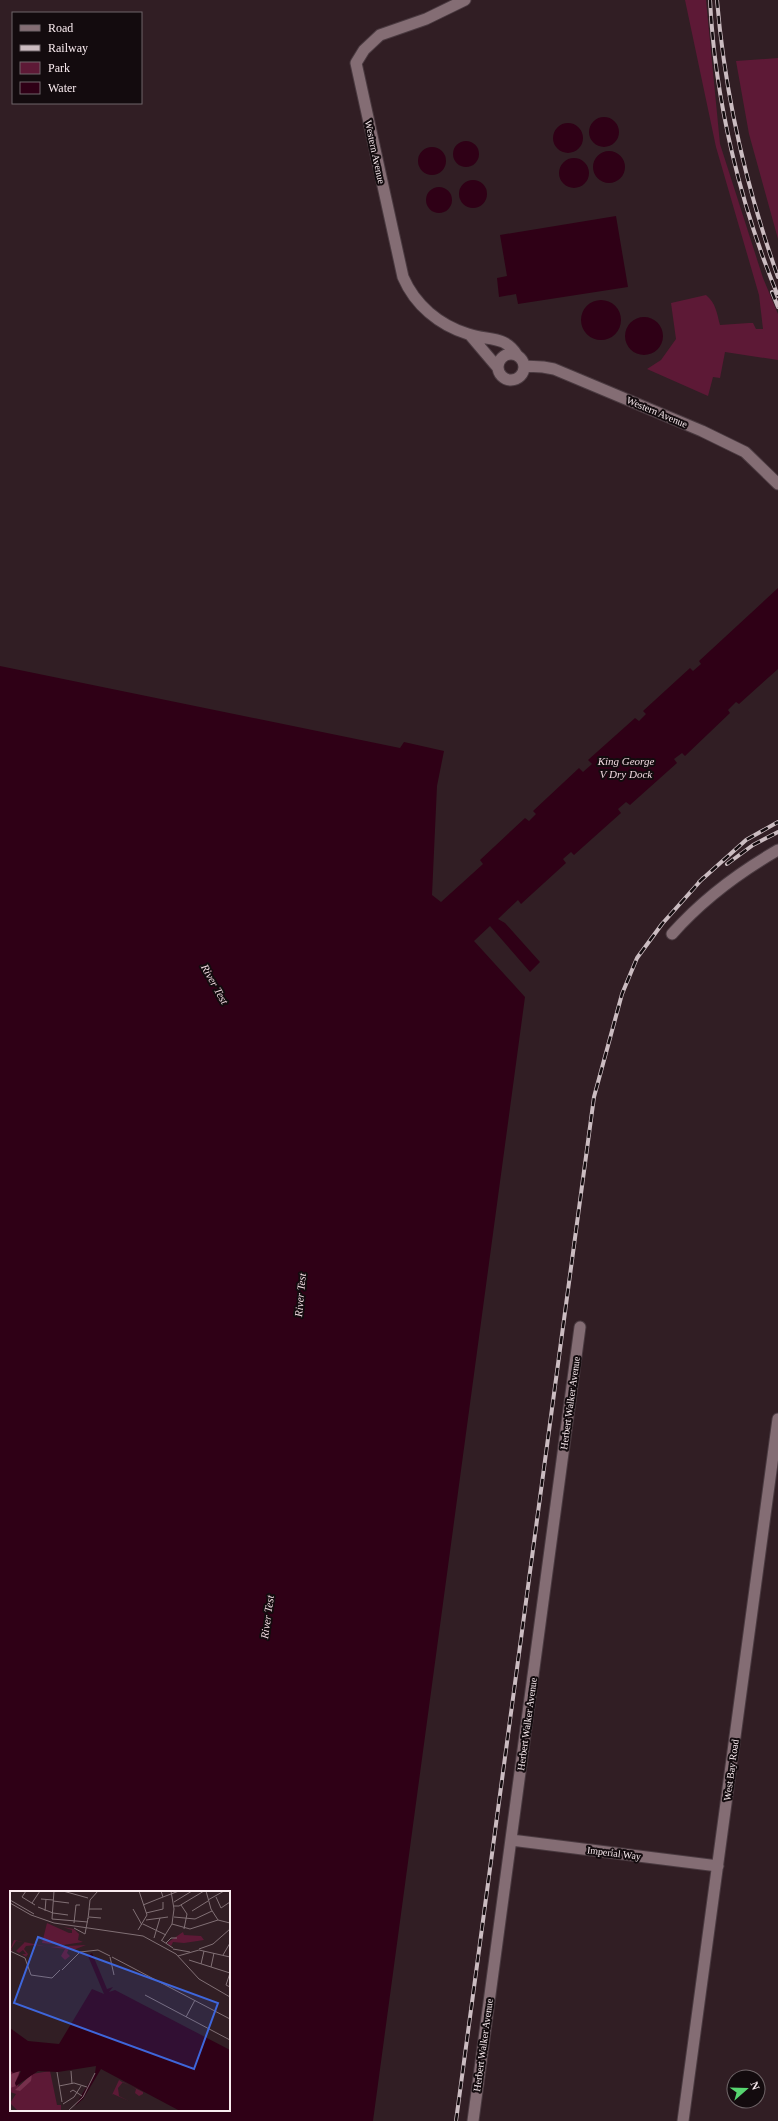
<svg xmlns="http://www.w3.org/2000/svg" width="778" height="2121" font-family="'Times New Roman',serif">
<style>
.green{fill:#5d1936}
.water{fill:#2f0016;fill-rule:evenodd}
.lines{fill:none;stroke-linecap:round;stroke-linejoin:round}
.minor-casing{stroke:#4a3a40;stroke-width:13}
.minor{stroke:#846d74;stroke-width:11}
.rail-casing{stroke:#cbbcc1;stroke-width:4}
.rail{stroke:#130b0e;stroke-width:2.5;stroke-dasharray:8;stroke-linecap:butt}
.labels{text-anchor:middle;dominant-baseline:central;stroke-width:4;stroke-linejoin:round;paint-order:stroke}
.street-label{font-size:10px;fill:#f9ebef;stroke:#130b0e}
.water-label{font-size:11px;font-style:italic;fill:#f0dae0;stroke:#130b0e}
.inset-road{fill:none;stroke:#817075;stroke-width:1}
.view{fill:#3e66db;fill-opacity:0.15;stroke:#3e66db;stroke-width:2}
.inset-edge{fill:none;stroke:#f9ebef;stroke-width:2}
</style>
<rect width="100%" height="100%" fill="#311e24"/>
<path class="green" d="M685,0H706L720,144L763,278L778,314V360L725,352L720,378L713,377L708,396L647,369L661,360L676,339L671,303L706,295C716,303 717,314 720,325L749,323H753L756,329H763L759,295L716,147Z
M778,58V239L749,134L736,61Z"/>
<path class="water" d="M589 132a15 15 0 1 1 30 0a15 15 0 1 1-30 0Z
M553 138a15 15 0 1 1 30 0a15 15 0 1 1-30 0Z
M453 154a13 13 0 1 1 26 0a13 13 0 1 1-26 0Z
M418 161a14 14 0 1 1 28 0a14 14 0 1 1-28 0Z
M593 167a16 16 0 1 1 32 0a16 16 0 1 1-32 0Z
M559 173a15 15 0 1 1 30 0a15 15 0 1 1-30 0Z
M459 194a14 14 0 1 1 28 0a14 14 0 1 1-28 0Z
M426 200a13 13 0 1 1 26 0a13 13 0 1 1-26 0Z
M616,216L628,287L518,304L516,294L499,297L497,278L507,276L500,235Z
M581 320a20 20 0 1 1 40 0a20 20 0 1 1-40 0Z
M625 336a19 19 0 1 1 38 0a19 19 0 1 1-38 0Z
M778,588V669L739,704L736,702L728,710L730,713L685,756L682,753L674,759L677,763L630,805L626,802L618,809L621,813L574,855L571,852L563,859L566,863L521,904L518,900L498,919L505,923L540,962L530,972L490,926L474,941L525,997L373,2121H0V666L400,748L404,742L444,751L437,786L432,895L441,902L483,864L480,860L525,818L529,821L536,814L533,811L579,768L583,772L592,764L588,760L635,718L639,721L646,714L643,711L690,668L693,671L701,664L699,661ZM11,1892H229V2110H11Z"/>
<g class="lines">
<g class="minor-casing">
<path id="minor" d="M465,0L426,19L380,35L364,50L356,63L403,277C415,305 439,325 468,334C488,341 505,335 517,355
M470,335L498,368
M498 367a13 13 0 1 1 26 0a13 13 0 1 1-26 0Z
M524,366L543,367L554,369L702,431L745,452L778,484
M672,934C702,900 738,873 778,850
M511,1840L718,1866
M473,2121L580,1327
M683,2121L778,1419"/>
</g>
<use href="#minor" class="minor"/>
<g class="rail-casing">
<path id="rail" d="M710,0C715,100 740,204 778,296
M717,0C725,95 746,187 778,277
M772,292L778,307
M727,864L753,845L778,832
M699,882L746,840L778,822
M456,2121L594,1097L622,994L637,958L662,924L703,878"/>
</g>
<use href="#rail" class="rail"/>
</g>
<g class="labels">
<g class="street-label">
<text transform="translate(375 152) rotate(78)">Western Avenue</text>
<text transform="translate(657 412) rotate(23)">Western Avenue</text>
<text transform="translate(570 1403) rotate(-82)">Herbert Walker Avenue</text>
<text transform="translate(527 1724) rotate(-82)">Herbert Walker Avenue</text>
<text transform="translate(731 1770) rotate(-82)">West Bay Road</text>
<text transform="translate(614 1853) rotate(7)">Imperial Way</text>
<text transform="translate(483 2045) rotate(-82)">Herbert Walker Avenue</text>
</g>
<g class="water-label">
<text x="626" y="761">King George<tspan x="626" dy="13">V Dry Dock</tspan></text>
<text transform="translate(215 984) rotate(61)">River Test</text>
<text transform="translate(300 1295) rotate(-85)">River Test</text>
<text transform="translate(267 1617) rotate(-82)">River Test</text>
</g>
</g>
<g transform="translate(10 1891)">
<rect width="220" height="220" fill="#311e24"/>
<path d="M37,32L59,42H62V39L53,36L64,38L69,43L68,49L73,51L53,54L32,52ZM173,41L174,44L191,45L194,49L174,52L163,51L161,55L157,52ZM4,49L39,56L76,54L63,59L59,57L57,62L60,65L55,69L51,65L55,58L25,54L16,55L14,58L18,63L16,66L12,63H16L13,59L9,62L6,60L15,51L6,50L1,58L3,60L0,59ZM0,169L10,175L8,200L22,183L40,180L47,214H51V220H8L0,212L6,203L0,201ZM109,189L112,191L133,201V203L129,205L125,202L126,198L113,191L108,197L109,205L119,210L103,203L102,204Z" fill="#5d1936"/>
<path d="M10,179L5,192L6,195L0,197V184ZM22,183L21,190L10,200L5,199Z" fill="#76304c"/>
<path d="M82,62L97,98L103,96L99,101L105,99L220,159V220H170L91,178L73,208L65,215L85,182L86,175L48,181L28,180L6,195L5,192L11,180L3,182L0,179V137L18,150L49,153L82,98L94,103L78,65Z" fill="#2f0016"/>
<path class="inset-road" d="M16,0L12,6L25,14M44,0L42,28L78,31M53,0L78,7M151,0L153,6L169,0M196,0L201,18L208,29M206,6L211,17L220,11M31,8L43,9M0,9L24,23M198,9L214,0M43,10L59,12M164,11L182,0M0,12L21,24L44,32L133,45L166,63L189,88L220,106M22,12L30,0M133,14L153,6M171,14L177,23L174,38M164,15H169L194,0M28,16L43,22M79,18H92M123,18L132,34M35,20L36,8M182,20L198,10M43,22L58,24M136,22L153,18V11M79,26L91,27M164,26L185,28L202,20M78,28L80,9L88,0M136,29L158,26M64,32L66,14H70M133,33L156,44M162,33L180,38L208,29L220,32M64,37L75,43L78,27M128,39L137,24L129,0M144,47L150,27M151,49L163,57M152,49L162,33L164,18L161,0M156,52L161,47H167M163,58L180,61M189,58L203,53L220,38M189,59L220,66M0,60L15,67L21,84L42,87L50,79M213,64L220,52M168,65L189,59M100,66L104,84M102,66L220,128M179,69L220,82M191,73L194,60M201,76L204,62M52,79L70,61L88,59L100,65M220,82L216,94L220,96M135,104L220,149M176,126L185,109M61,180L62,193M47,181L52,211M49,195L64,192L77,196M60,201L63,199L72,205M53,213L64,206L71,195M58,220L73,206L85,182"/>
<path class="view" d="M28,46L208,112L184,178L4,112Z"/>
<rect width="220" height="220" class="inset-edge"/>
</g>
<rect x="12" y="12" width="130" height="92" fill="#130b0e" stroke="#6f6568"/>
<rect x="20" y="25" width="20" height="6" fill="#846d74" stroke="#6f6568"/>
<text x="48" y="32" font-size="12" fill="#f9ebef">Road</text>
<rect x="20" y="45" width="20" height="6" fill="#cbbcc1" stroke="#6f6568"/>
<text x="48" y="52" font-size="12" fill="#f9ebef">Railway</text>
<rect x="20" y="62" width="20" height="12" fill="#5d1936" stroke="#6f6568"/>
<text x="48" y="72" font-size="12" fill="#f9ebef">Park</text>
<rect x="20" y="82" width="20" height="12" fill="#2f0016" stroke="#6f6568"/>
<text x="48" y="92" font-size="12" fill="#f9ebef">Water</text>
<g transform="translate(746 2089) rotate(70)"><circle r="19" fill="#130b0e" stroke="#6f6568"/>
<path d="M0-3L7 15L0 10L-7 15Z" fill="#57d570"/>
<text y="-6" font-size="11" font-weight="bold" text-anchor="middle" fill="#f9ebef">N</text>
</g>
</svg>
